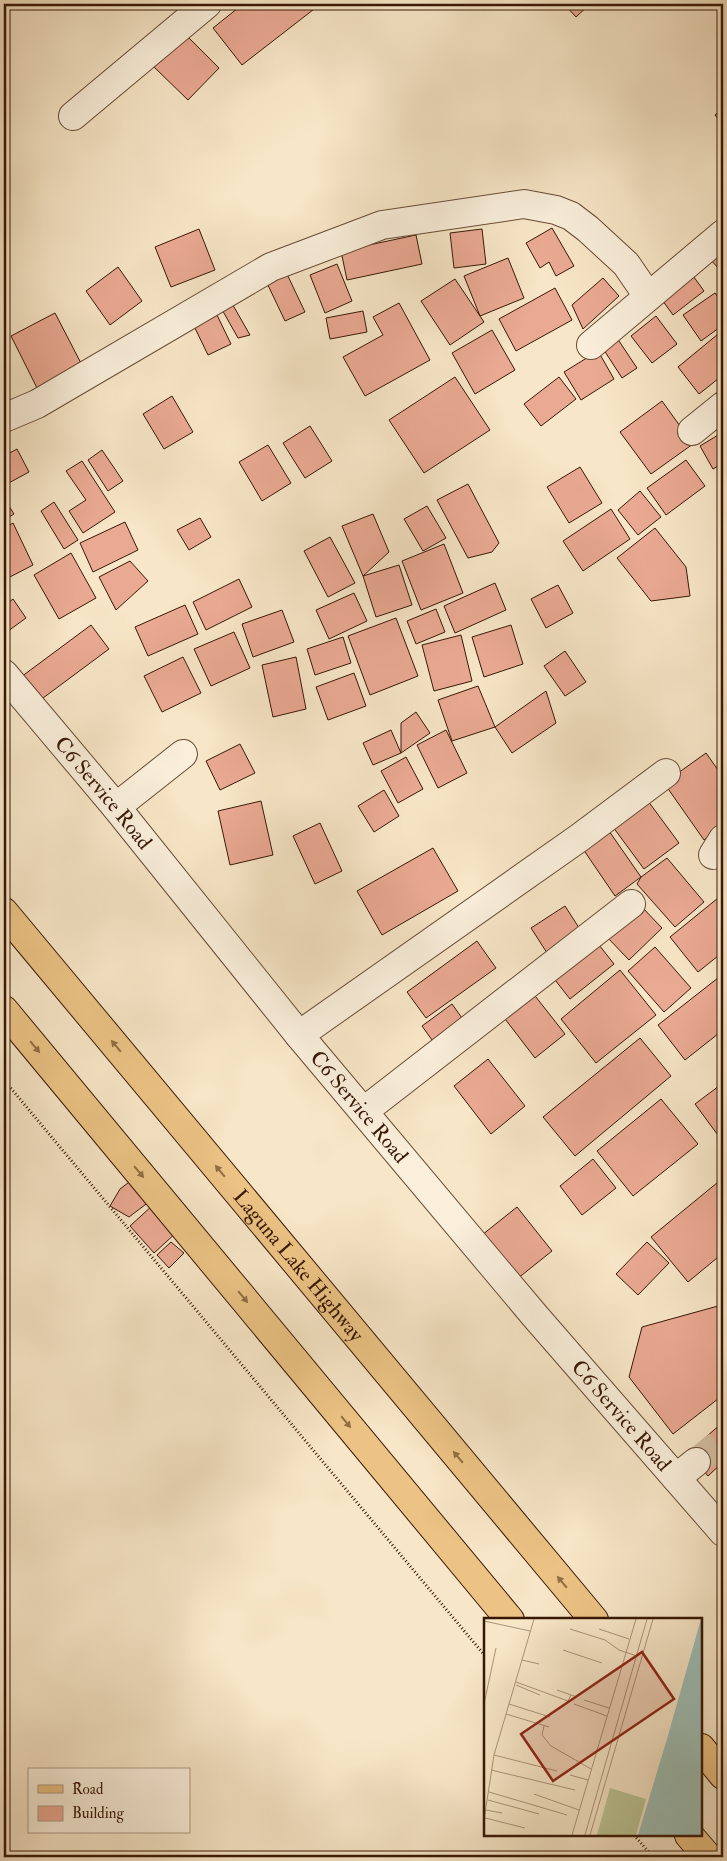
<svg xmlns="http://www.w3.org/2000/svg" width="727" height="1861" font-family="'IM FELL Double Pica',serif">
<style>
.building{fill:#eaa993;stroke:#381805}
.lines{fill:none;stroke-linecap:round;stroke-linejoin:round}
.minor-tunnel{stroke:#d1bda0;stroke-width:28;stroke-dasharray:28 14;stroke-linecap:butt}
.minor-casing{stroke:#684c36;stroke-width:30}
.major-casing{stroke:#381805;stroke-width:30}
.path{stroke:#381805;stroke-width:3;stroke-dasharray:1 2.5;stroke-linecap:butt}
.minor{stroke:#faefdb;stroke-width:28}
.major{stroke:#ecc384;stroke-width:28}
.oneway{fill:#926e44}
.labels{text-anchor:middle;dominant-baseline:central;stroke-width:5;stroke-linejoin:round;paint-order:stroke}
.street-label{font-size:21px;fill:#381805;stroke:#faefdb}
.inset-road{fill:none;stroke:#ab9479;stroke-width:1}
.view{fill:#8f2418;fill-opacity:0.15;stroke:#8f2418;stroke-width:2.5}
.inset-edge{fill:none;stroke:#381805;stroke-width:2.5}
</style>
<rect width="100%" height="100%" fill="#f7e6c7"/>
<filter id="stains"><feTurbulence type="fractalNoise" baseFrequency=".004" numOctaves="4"/><feColorMatrix values="0 0 0 0 .2 0 0 0 0 .09 0 0 0 0 .02 0 0 0 .5 -.17"/></filter>
<radialGradient id="worn" r=".72"><stop offset=".6" stop-color="#630" stop-opacity="0"/><stop offset="1" stop-color="#630" stop-opacity=".3"/></radialGradient>
<path class="building" d="M243,4H317L318,6L242,65L213,28Z
M564,4H590L576,17Z
M185,34L219,68L188,100L154,67Z
M723,108V125L715,115Z
M552,228L574,266L556,276L549,262L540,268L526,243Z
M199,229L215,270L171,287L155,247Z
M482,229L486,264L454,268L450,233Z
M416,235L422,264L347,280L341,251Z
M723,241V273L707,256Z
M508,258L524,298L480,316L464,276Z
M337,264L352,301L325,313L310,275Z
M118,267L142,301L110,325L86,291Z
M286,272L305,312L285,321L266,281Z
M691,273L704,291L673,315L660,297Z
M603,278L619,296L583,329L572,305Z
M455,279L484,322L450,345L421,301Z
M555,288L572,320L516,351L499,319Z
M715,293L723,304V325L701,341L683,315Z
M230,300L250,335L238,338L220,306Z
M399,303L430,360L365,396L343,357L383,335L373,317Z
M363,311L367,332L330,339L326,318Z
M55,313L84,369L39,392L11,336Z
M216,313L231,344L208,355L193,324Z
M656,316L677,344L652,363L631,336Z
M492,330L515,370L475,394L452,353Z
M723,330V375L699,394L678,367Z
M617,338L637,368L622,378L602,347Z
M598,351L614,379L581,400L564,372Z
M455,377L490,430L424,473L389,420Z
M559,377L576,399L541,426L524,404Z
M172,396L193,432L164,449L143,414Z
M662,401L693,444L651,474L620,432Z
M310,426L332,461L305,478L283,443Z
M723,432V463L713,469L700,446Z
M268,445L291,483L262,501L239,462Z
M17,449L29,472L5,485L4,456Z
M102,450L123,481L108,491L88,460Z
M686,460L705,486L666,515L647,488Z
M82,461L115,512L83,533L69,511L86,500L66,471Z
M580,467L602,503L569,523L547,487Z
M468,484L499,543L492,552L468,558L437,500Z
M640,491L661,517L638,535L618,510Z
M4,498L14,514L4,520Z
M54,502L78,540L64,549L41,511Z
M427,506L446,538L423,551L404,519Z
M611,509L630,539L583,571L563,541Z
M373,514L389,552L363,576L342,526Z
M200,518L211,537L189,550L177,530Z
M125,522L138,550L93,572L80,543Z
M13,523L33,565L4,580V528Z
M655,528L686,567L690,596L651,601L617,558Z
M330,537L355,583L328,597L304,551Z
M444,544L463,593L421,610L402,561Z
M71,553L96,598L59,619L34,575Z
M130,561L148,581L116,610L99,577Z
M399,565L412,605L376,617L363,576Z
M239,579L252,607L206,630L193,602Z
M495,583L506,610L455,633L444,606Z
M558,585L573,613L546,628L531,599Z
M354,593L367,621L329,639L316,610Z
M13,599L26,618L4,634V606Z
M185,605L198,634L148,656L135,627Z
M436,609L445,632L416,644L407,621Z
M282,610L294,642L253,657L242,624Z
M396,618L418,676L370,695L348,636Z
M91,625L109,649L39,701L21,677Z
M511,625L523,664L484,677L472,637Z
M234,632L250,668L211,686L194,649Z
M461,635L472,681L434,691L422,645Z
M343,637L351,663L315,675L307,649Z
M565,651L586,682L565,696L544,666Z
M183,657L201,693L162,712L144,676Z
M296,657L306,709L273,717L262,665Z
M354,673L366,706L328,720L316,687Z
M478,686L495,727L452,741L438,700Z
M546,691L556,723L512,753L495,727Z
M416,712L430,733L401,753V723Z
M391,730L401,753L373,765L363,743Z
M446,730L467,773L438,788L417,745Z
M240,744L255,773L220,790L206,761Z
M706,753L723,777V827L704,840L664,783Z
M406,757L423,789L398,803L381,771Z
M384,790L399,816L374,832L358,806Z
M261,801L273,855L230,865L218,811Z
M648,801L679,843L644,869L613,827Z
M320,823L342,871L315,884L293,836Z
M609,831L641,877L615,896L583,849Z
M433,848L458,891L382,935L357,891Z
M667,858L704,902L675,927L637,884L641,877Z
M723,894V952L698,972L670,937Z
M639,904L662,928L629,960L606,936Z
M565,906L583,934L549,956L531,928Z
M592,936L614,964L570,999L548,971Z
M477,941L496,968L426,1018L407,992Z
M655,947L691,988L664,1012L628,971Z
M620,970L656,1015L596,1063L561,1019Z
M723,974V1030L685,1060L658,1025Z
M532,992L565,1034L535,1058L502,1015Z
M452,1004L467,1025L437,1047L422,1026Z
M640,1038L671,1076L575,1156L543,1117Z
M488,1059L525,1106L491,1134L454,1086Z
M723,1083V1142L695,1104Z
M661,1099L698,1144L633,1196L597,1151Z
M593,1159L616,1188L582,1215L560,1186Z
M137,1176L154,1198L129,1217L110,1206L120,1189Z
M723,1178V1253L688,1282L651,1237Z
M153,1205L177,1232L154,1253L130,1226Z
M517,1207L552,1251L512,1283L477,1239Z
M171,1242L184,1253L169,1268L157,1255Z
M647,1242L669,1263L638,1295L616,1274Z
M718,1306L723,1313V1395L673,1434L629,1377L642,1327Z
M723,1422V1462L708,1476L688,1453Z"/>
<g class="lines">
<path class="minor-tunnel" d="M696,1462L723,1441"/>
<g class="minor-casing">
<g id="minor">
<path d="M73,116L207,4"/>
<path d="M591,345L723,234"/>
<path d="M4,418L37,404L271,267L382,225L524,204L556,210L571,216L588,229L626,264L648,296"/>
<path d="M692,431L723,406"/>
<path id="s1" d="M4,674L116,807L299,1035L535,1316L723,1532"/>
<path d="M116,807L183,754"/>
<path d="M713,855L723,839"/>
<path d="M299,1035L579,838L666,773"/>
<path d="M364,1111L631,904"/>
<path d="M676,1478L696,1462"/>
</g>
</g>
<g class="major-casing">
<g id="major">
<path id="s2" d="M4,912L594,1620"/>
<path d="M4,1010L510,1620"/>
<path d="M701,1748L723,1775"/>
<path d="M689,1835L708,1857"/>
</g>
</g>
<path class="path" d="M4,1080L486,1657
M634,1835L653,1857"/>
<use href="#minor" class="minor"/>
<use href="#major" class="major"/>
</g>
<defs><path id="oneway-solid" d="M-6-.8H1V-3.2L6.5 0L1 3.2V.8H-6Z" transform="scale(1.25)"/></defs>
<g class="oneway">
<use href="#oneway-solid" transform="translate(116 1046) rotate(-130)"/>
<use href="#oneway-solid" transform="translate(35 1047) rotate(50)"/>
<use href="#oneway-solid" transform="translate(220 1171) rotate(-130)"/>
<use href="#oneway-solid" transform="translate(139 1172) rotate(50)"/>
<use href="#oneway-solid" transform="translate(243 1297) rotate(50)"/>
<use href="#oneway-solid" transform="translate(346 1422) rotate(50)"/>
<use href="#oneway-solid" transform="translate(458 1457) rotate(-130)"/>
<use href="#oneway-solid" transform="translate(562 1582) rotate(-130)"/>
</g>
<g class="labels">
<g class="street-label">
<text stroke="none"><textPath href="#s1" startOffset="155">C6 Service Road</textPath></text>
<text stroke="none"><textPath href="#s1" startOffset="560">C6 Service Road</textPath></text>
<text stroke="none"><textPath href="#s2" startOffset="460">Laguna Lake Highway</textPath></text>
<text stroke="none"><textPath href="#s1" startOffset="965">C6 Service Road</textPath></text>
</g>
</g>
<g transform="translate(484 1618)">
<rect width="218" height="218" fill="#f7e6c7"/>
<path d="M126,170L162,181L152,217H113Z" fill="#bac697"/>
<path d="M217,1V217H154L183,121Z" fill="#9dbfb7"/>
<path class="inset-road" d="M0,3L46,13M86,11L121,22L135,32L153,38M115,11L145,21M79,32L118,45M38,42L55,46M32,64L84,83L87,77M32,67L56,77M73,72L93,79M100,82L125,90M0,86L12,30M25,86L66,99M90,86L123,98M22,96L65,109M60,108L58,117L67,128L107,151M10,137L73,153M7,152L91,172M86,157L104,162M5,174L83,197M50,176L95,192M4,182L55,196M2,192L18,195M1,200L41,210M0,202L10,137L50,1M88,217L152,1M101,217L163,1M106,217L169,1"/>
<path class="view" d="M158,34L190,81L69,163L37,116Z"/>
<rect width="218" height="218" class="inset-edge"/>
</g>
<rect width="727" height="1861" fill="none" stroke="#f7e6c7" stroke-width="20"/>
<rect x="5" y="5" width="717" height="1851" fill="none" stroke="#381805" stroke-width="2.5"/>
<rect x="10" y="10" width="707" height="1841" fill="none" stroke="#381805"/>
<rect x="28" y="1768" width="162" height="65" fill="#faefdb" stroke="#ac9985"/>
<rect x="38" y="1785" width="25" height="8" fill="#ecc384" stroke="#ac9985"/>
<text x="72" y="1794" font-size="15" fill="#381805">Road</text>
<rect x="38" y="1806" width="25" height="15" fill="#eaa993" stroke="#ac9985"/>
<text x="72" y="1818" font-size="15" fill="#381805">Building</text>
<rect width="100%" height="100%" filter="url(#stains)"/>
<rect width="100%" height="100%" fill="url(#worn)"/>
</svg>
